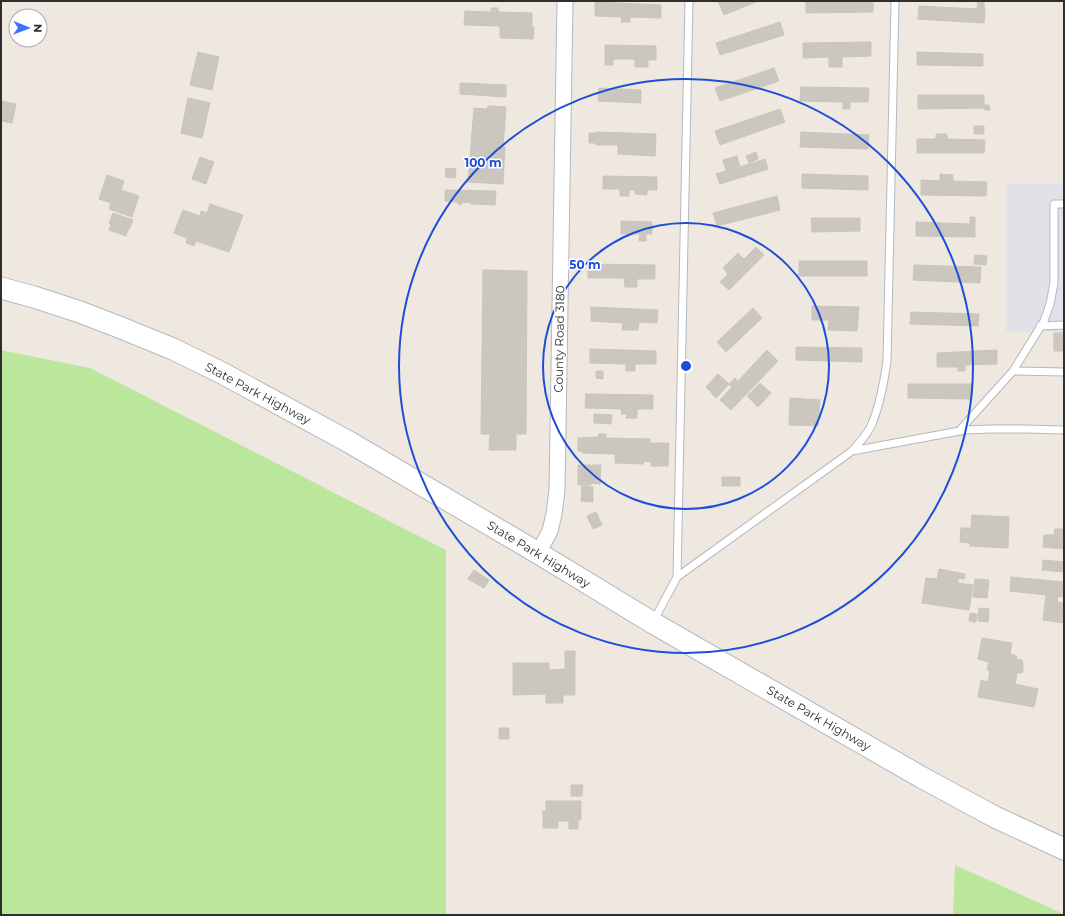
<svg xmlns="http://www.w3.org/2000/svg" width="1065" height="916" font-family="Montserrat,sans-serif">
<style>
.industrial{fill:#e2e1e8}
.green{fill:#bbe79c}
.building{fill:#cbc6bf;stroke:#cbc4b9}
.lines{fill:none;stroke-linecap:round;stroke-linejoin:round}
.service-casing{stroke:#b4b8c1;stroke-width:9}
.minor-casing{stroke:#b4b8c1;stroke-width:17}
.secondary-casing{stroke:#b4b8c1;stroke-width:23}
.service{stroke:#fff;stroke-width:7}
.minor{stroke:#fff;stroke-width:15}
.secondary{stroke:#fff;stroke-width:21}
.ring{fill:none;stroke:#1d4ed8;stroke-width:2}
.labels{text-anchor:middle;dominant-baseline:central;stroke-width:3;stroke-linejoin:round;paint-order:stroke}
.street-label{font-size:12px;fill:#2e2e2e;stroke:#fff}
.centre{fill:#1d4ed8;stroke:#fff;stroke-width:2}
.ring-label{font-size:12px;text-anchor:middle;font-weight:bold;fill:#1d4ed8;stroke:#fff;stroke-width:3;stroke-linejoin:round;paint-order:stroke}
</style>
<rect width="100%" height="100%" fill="#efe8e0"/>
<path class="industrial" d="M1006,184H1064V332L1006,331Z"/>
<path class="green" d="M1,350L90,368L446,550V915H1Z
M955,865L1064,914V915H953Z"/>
<path class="building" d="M718,1H758L724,15Z
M806,1H873V12L806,13Z
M978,1H984V8H985L984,23L918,19L919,6L977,9Z
M595,2L661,5V18L630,17V22H621L622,17L595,16Z
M491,8H498V12L532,13V27H534L533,39L500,38V26L464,25L465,11L491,12Z
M780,22L784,35L720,55L716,43Z
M871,42V56L842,57V67H829V57L803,58V43Z
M605,45L656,46V60H648V67H635V59H613V65H605Z
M198,52L219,57L212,90L190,85Z
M917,52L983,54V66L917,65Z
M774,68L779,81L720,101L715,88Z
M460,83L506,85V97L460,94Z
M801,87L869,88L868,102H850V109H843V102L800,101Z
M599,88L641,90V103L598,101Z
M918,95H984V105H989L990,110H984V108L918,109Z
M188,98L210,103L202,138L181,133Z
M1,101L16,104L12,123L1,121Z
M488,106L506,107L503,147H505L503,184L468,182L474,108L487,109Z
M780,109L785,122L720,145L715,131Z
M974,126H984V134H974Z
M596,132L656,134L655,156L618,154V145H596L595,143H589V133H596Z
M801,132L869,135L868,149L800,147Z
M936,134H947V139L985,140L984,153H917V139H936Z
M756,152L758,159L749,163L746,156Z
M737,156L740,167L765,159L768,169L720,184L716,174L726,171L723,160Z
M200,157L214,162L206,184L192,179Z
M446,168L456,169L455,178L445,177Z
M802,174L868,176V190L802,188Z
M940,174L953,175V181L987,182L986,196L921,195V180L940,181Z
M107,175L124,181L121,190L139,196L132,217L109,209L111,203L99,199Z
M603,176L657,177V190H647V195L635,194V190H629V196H620V189H603Z
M445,190L496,191L495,205L471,204V203L461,202V205L458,204V202L445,201Z
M777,196L780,210L717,226L713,213Z
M210,204L243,215L229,252L196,241L194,246L186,243L187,238L174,233L183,210L200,216L201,211L207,213Z
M113,213L133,220L129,230L128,229L126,236L109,230L111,224L109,223Z
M970,217H975V237L916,236V222L970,224Z
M811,218H860V231L812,232Z
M621,221L652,222V234H646V241H639L640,234H621Z
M756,247L764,255L729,290L720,282L728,274L723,268L738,253L744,259Z
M975,255L987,256L986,265L974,264Z
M799,261H867V276H799Z
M588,264L655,265V279H637V287H625L624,278H588Z
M914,265L981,267L980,283L913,280Z
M483,270L527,271L526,434H516V450H489L490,434H481Z
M812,306L859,307L857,331L828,330L829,320H812Z
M591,307L658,310L657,323L639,322L638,330H622L623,323L591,321Z
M753,308L762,318L726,352L717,342Z
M911,312L979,314L978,326L910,324Z
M1054,333H1064V351H1054Z
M796,347L862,348V362L796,360Z
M590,349L656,351V364H635V371H626V364L590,363Z
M767,350L778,361L731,410L720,400L732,387L729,384L735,378L738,381Z
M997,350V364L965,365V371H958V367H937V353Z
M596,371H603V379L596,378Z
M718,374L729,384L716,398L706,387Z
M760,383L771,393L758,407L747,396Z
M908,384H972V399L908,398Z
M586,394L653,395V409H637V418H626L627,414H621L622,409L585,408Z
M790,398L820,400L818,426L789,425Z
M594,414L612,415L611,424L594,423Z
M599,434H606V438L650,439V443H669L668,466H651V462L644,461V464L615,463V454L582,453V451H578V438L598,437Z
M578,465H591V485H578Z
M592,465H601L600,484L591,483Z
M722,477H740V486H722Z
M582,486L593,487V502L581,501Z
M596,512L602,525L593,529L587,516Z
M972,515L1009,517L1008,548L970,546V543L960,542L961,528H971Z
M1055,529H1064V549L1043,547L1044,535H1054Z
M1043,560L1064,562V572L1042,570Z
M939,569L965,574L964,579L958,578V583L973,585L969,610L922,603L926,578L937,579Z
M474,570L489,580L484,588L468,579Z
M1011,577L1064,582V597L1010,591Z
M975,579L989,580L987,598L973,597Z
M1046,595L1058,597L1057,602L1064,603V623L1043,620Z
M979,608L989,609L988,622L978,621Z
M970,613L977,614L976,622L969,621Z
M982,638L1012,643L1010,654L1017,656L1016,659L1022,660L1023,664V672L1020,673H1017L1015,684L1038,689L1034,707L978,697L981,680L988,682L990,670H987L989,662L978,659Z
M565,651H575V695H563V703H546V694L513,695V663H549V670L565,669Z
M499,728H509V739H499Z
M571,785H583L582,796H571Z
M546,801H581V820H578V829H569V821H558V828H543V811H546Z"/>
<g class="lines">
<g class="service-casing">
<path id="service" d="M1040,326L1064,325
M1013,371L1044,321L1050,304L1054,283V204H1064
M959,431L1013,371L1064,372
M852,451L965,430L991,429H1026L1064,430
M677,577L689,1
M653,622L677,577L852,451C859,443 867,435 871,426C880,406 884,382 887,361L895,1"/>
</g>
<g class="minor-casing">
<path id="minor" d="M538,553L550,531L554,514L557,490L565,1"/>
</g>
<g class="secondary-casing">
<path id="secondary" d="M1,288L34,297L80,312L119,327L173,349L222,373L349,442L538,553L653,623L921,777L995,817L1064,849"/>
</g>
<use href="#service" class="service"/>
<use href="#minor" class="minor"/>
<use href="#secondary" class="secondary"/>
</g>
<g class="ring">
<circle cx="686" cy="366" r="143"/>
<circle cx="686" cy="366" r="287"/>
</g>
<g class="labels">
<g class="street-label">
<text transform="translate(559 339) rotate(-89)">County Road 3180</text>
<text transform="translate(258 393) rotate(28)">State Park Highway</text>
<text transform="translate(539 554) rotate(31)">State Park Highway</text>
<text transform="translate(819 718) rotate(30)">State Park Highway</text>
</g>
</g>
<circle cx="686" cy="366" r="6" class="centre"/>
<g class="ring-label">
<text x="483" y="167">100 m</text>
<text x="585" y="269">50 m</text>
</g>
<rect width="1065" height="916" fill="none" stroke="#2e2e2e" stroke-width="4"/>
<g transform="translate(28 28) rotate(91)"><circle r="19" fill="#ffffff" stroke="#ababab"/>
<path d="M0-3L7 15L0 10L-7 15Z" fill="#3e71ff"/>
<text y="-6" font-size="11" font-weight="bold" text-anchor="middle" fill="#2e2e2e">N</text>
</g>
</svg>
